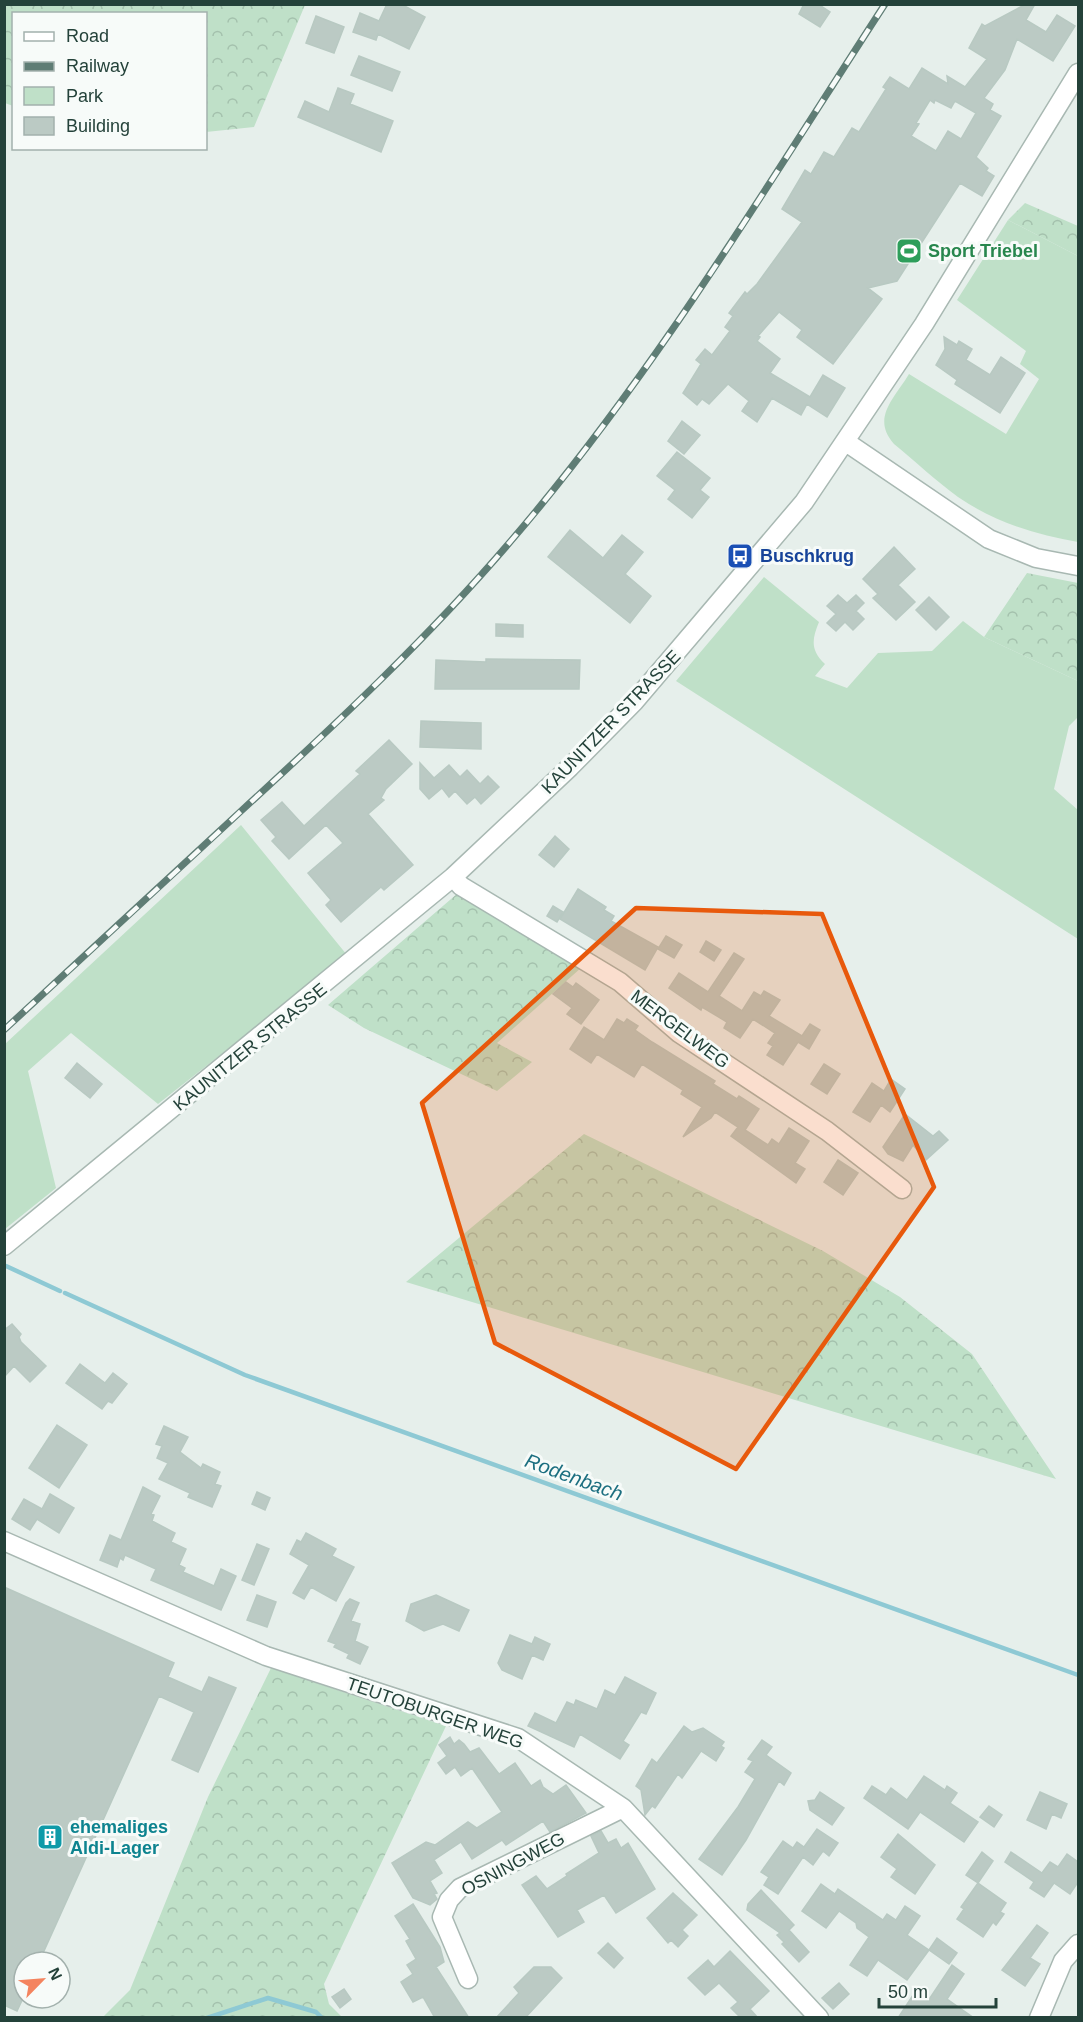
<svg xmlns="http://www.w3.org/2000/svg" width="1083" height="2022" font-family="Helvetica,sans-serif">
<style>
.green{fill:#bfe0c8}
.forest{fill:url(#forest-crowns)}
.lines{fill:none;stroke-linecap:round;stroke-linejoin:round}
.stream{stroke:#8ec9d4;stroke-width:4.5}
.building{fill:#bbcac4;stroke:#b8c9c2;stroke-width:1.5;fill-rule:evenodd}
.minor-casing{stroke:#a8b8b2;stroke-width:21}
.minor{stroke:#fff;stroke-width:18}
.rail-casing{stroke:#5f7d75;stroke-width:7}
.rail{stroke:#f7fbf9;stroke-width:4.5;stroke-dasharray:14;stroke-linecap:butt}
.marked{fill:#e8590c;fill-opacity:0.2;stroke:#e8590c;stroke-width:4.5;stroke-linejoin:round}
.labels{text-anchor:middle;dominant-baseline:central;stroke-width:6;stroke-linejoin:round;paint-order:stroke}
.leisure-label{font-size:18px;font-weight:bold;fill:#27864d;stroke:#f7fbf9;text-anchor:start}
.transit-label{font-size:18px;font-weight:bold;fill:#164399;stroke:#f7fbf9;text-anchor:start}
.street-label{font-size:18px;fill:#24423a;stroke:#f7fbf9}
.culture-label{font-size:18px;font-weight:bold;fill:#0d838f;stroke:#f7fbf9;text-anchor:start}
.water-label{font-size:20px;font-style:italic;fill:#1c6f80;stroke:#f7fbf9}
</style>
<defs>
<pattern id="forest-crowns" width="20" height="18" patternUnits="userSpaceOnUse" patternTransform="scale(1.5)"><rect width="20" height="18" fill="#bfe0c8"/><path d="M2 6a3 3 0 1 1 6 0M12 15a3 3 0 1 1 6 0" fill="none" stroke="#a4c1ad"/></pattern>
</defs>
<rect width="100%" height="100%" fill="#e6efeb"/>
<path class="green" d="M1008,220L1078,256V542C1037,535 994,522 958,497C936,481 915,461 894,444C871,418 894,399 909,374L1006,434L1039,379L1020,364L1026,351L957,300Z
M764,577L819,622C812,639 810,650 825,664L815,676L847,688L878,653L932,651L963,621L984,637L1078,681V717L1069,726L1054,789L1078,810V939L676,681Z
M241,825L347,955L158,1104L71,1033L28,1071L56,1188L5,1229V1044Z"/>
<path class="forest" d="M5,4H305V5L254,127L206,132V14H14L13,106L5,103Z
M1025,203L1078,226V256L1008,220Z
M1027,573L1078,583V681L984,637Z
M458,893L582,967L497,1043L532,1062L497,1091L364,1028L328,1005Z
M584,1134L823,1251L900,1297L972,1354L1056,1479L406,1282Z
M271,1668L446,1726L324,1984L329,2004L342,2017H103L130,1990L208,1797Z"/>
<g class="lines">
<path class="stream" d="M6,1266L60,1291
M65,1293L245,1375L1078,1675
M207,2018L268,1998L316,2012L322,2018"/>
</g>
<path class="building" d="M387,4H401L425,17L409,49L378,34L376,40L353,32L360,13L379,21Z
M804,4H818L830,12L820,27L799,14Z
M1026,4H1035L1026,20L1046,32L1057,15L1075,26L1053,61L1017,39L1005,70L984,98L993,104L990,110L1001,116L976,157L988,168L986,171L994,176L982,196L960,183L897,281L868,288L882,299L833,364L797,337L802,330L779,312L758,336L760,337L757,341L780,359L770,373L810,397L823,375L845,388L827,417L807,404L801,415L772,398L757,422L742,411L749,401L728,384L709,404L702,399L697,405L683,393L701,364L696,360L705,349L712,355L730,331L725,327L733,316L729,313L745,292L747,294L757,284L802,222L782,209L805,170L811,174L824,152L834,157L852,128L859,132L886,89L883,87L890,77L909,89L922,68L948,84L947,76L965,87L987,59L969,48L982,24L985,26ZM930,100L934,103L935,100L951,108L955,101L976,113L961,139L948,131L936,151L911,136L919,124L916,123Z
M316,16L344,27L334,53L306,43Z
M359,56L400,72L392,91L351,75Z
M338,88L354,94L350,104L393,121L381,152L298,117L305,101L329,112Z
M944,337L957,345L959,341L972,349L966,360L990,375L1001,357L1025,373L1000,413L955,384L957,380L936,365L945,349Z
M682,421L700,435L684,454L668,441Z
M677,452L710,478L700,490L709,497L692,518L668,499L675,490L657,476Z
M570,530L603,558L622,535L643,552L625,574L651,596L630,623L548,557Z
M894,547L915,569L898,585L915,602L896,620L873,598L878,594L863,579Z
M838,595L847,603L856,595L864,603L856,611L864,619L853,630L845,622L836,631L827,623L836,614L827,606Z
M929,597L949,617L936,630L916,610Z
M496,624L523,625V637L496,636Z
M486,659L580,660L579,689H435L436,660L486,662Z
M421,721L481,723V749L420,747Z
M389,740L412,764L386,789L381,798L384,800L368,814L413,865L384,890L381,887L341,922L326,905L331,900L308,873L343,843L326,825L289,859L272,841L276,837L261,820L282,802L304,826L360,774L356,771Z
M420,763L434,778L449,765L460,777L467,770L480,784L488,776L499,787L481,804L475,797L467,804L455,791L449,797L442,788L429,799L420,789Z
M555,836L569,849L554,867L539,855Z
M578,889L606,907L604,910L614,916L611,921L658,947L645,970L560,919Z
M553,906L563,912L557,922L547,916Z
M666,936L682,945L674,958L658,949Z
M706,941L721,950L714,961L700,952Z
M734,953L744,959L719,996L742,1011L754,992L761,996L764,991L780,1000L769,1016L802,1036L810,1024L820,1030L809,1049L798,1042L783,1065L767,1055L773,1046L768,1043L775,1033L753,1019L740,1038L724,1028L727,1022L702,1007L701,1010L669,988L679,973L708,992Z
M566,982L573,987L576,983L599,1000L581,1024L567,1014L572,1008L553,994Z
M617,1019L624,1023L627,1019L638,1026L635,1030L652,1042L715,1081L713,1084L737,1099L739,1096L759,1109L745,1130L768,1145L772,1139L779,1144L789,1128L809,1141L795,1163L805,1169L796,1183L731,1136L738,1127L715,1112L711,1118L683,1137L702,1107L681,1094L683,1090L642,1064L634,1077L597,1054L591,1063L570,1049L584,1027L604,1040Z
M77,1063L102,1084L90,1098L65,1078Z
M824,1064L840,1074L827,1094L811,1084Z
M891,1079L905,1089L890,1112L881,1105L870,1122L853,1112L872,1083L884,1091Z
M905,1114L933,1136L939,1131L948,1140L926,1160L913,1145L903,1161L888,1154L883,1147Z
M838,1160L858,1173L843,1195L824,1182Z
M12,1324L21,1334L19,1337L21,1342L46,1366L30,1382L14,1366L4,1377V1330Z
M80,1364L105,1383L113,1373L127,1384L112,1403L108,1401L102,1409L66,1383Z
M57,1425L87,1445L59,1488L29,1468Z
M164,1426L188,1437L180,1452L201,1468L203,1464L220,1472L215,1484L221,1486L212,1507L188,1497L190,1493L159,1479L168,1463L157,1458L162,1446L156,1444Z
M143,1487L160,1496L151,1514L154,1515L152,1521L175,1533L171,1542L186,1549L179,1565L185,1568L183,1572L214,1586L221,1569L236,1576L221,1610L151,1580L156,1569L125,1555L123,1560L120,1558L117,1567L100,1560L110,1535L121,1540Z
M257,1492L270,1498L265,1510L252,1504Z
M50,1494L74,1508L59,1533L37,1519L30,1530L12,1519L24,1499L42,1509Z
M306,1533L336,1549L332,1556L354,1567L336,1601L311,1587L304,1599L293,1593L309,1565L290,1554L297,1540L301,1542Z
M257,1544L269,1549L254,1585L242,1580Z
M4,1587L174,1663L168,1677L202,1692L209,1677L236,1688L198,1772L172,1760L194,1712L159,1696L39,1962H24V1996L17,2011L4,2005Z
M257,1595L276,1602L267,1627L247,1620Z
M436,1595L469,1610L459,1631L443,1624L424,1631L406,1621L411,1604Z
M350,1599L359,1603L351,1621L360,1624L355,1641L368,1647L360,1664L347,1658L349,1654L334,1647L336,1644L328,1641L346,1603Z
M510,1635L532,1644L535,1637L550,1644L543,1660L532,1655L522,1679L502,1670L498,1663Z
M625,1677L656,1693L646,1714L641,1712L623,1741L629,1745L620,1759L580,1734L574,1747L528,1726L535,1713L556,1723L567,1702L574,1705L576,1700L597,1709L605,1690L615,1695Z
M684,1726L692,1732L703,1728L724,1742L721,1746L724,1748L716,1761L701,1751L682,1778L678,1774L655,1808L652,1806L645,1815L641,1790L636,1786L652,1759L657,1763Z
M450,1737L454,1744L459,1740L464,1744L470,1752L479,1748L499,1774L515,1763L531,1786L540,1780L543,1787L553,1794L566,1785L586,1813L550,1832L543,1821L506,1845L502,1840L472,1859L461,1842L434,1860L442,1873L430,1881L437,1893L434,1894L437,1899L430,1905L413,1898L392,1863L426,1842L435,1845L468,1822L477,1828L502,1812L472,1768L461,1776L455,1767L446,1774L438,1763L447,1756L439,1745Z
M762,1740L772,1747L766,1755L791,1773L784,1785L779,1781L746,1840L722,1875L699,1859L738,1807L755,1779L745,1772L753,1761L748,1759Z
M924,1776L945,1790L947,1786L957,1793L950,1803L978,1822L964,1842L920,1812L908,1829L864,1798L872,1786L886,1795L891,1788L907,1800Z
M820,1792L844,1808L832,1825L810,1810L808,1801L815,1800Z
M1040,1792L1067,1804L1061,1818L1052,1814L1046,1829L1027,1820Z
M989,1806L1002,1815L994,1827L980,1817Z
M817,1829L838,1843L829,1856L823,1851L813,1865L803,1857L778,1894L764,1885L769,1877L761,1872L783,1841L793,1848L797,1842L804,1847Z
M601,1831L608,1843L616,1839L621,1848L628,1843L655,1889L616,1913L604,1895L577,1910L584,1922L558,1937L522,1885L536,1876L547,1889L567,1876L566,1874L599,1853L591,1836Z
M898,1834L935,1865L915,1894L891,1877L897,1869L881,1857Z
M982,1852L993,1861L978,1883L1006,1903L1000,1912L1004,1914L996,1925L993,1922L983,1937L957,1919L964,1909L961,1907L978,1883L966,1875Z
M1011,1852L1042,1873L1050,1862L1058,1867L1067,1854L1078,1862V1882L1070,1894L1054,1883L1044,1897L1030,1888L1034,1882L1005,1862Z
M821,1884L835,1894L838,1889L883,1920L887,1914L896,1920L905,1906L920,1916L907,1935L929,1950L937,1938L957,1953L949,1964L929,1950L907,1980L878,1960L867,1976L850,1965L869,1937L857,1928L856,1923L839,1911L826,1928L802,1911Z
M761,1890L794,1925L789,1930L809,1952L799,1962L782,1944L784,1942L777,1935L780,1933L747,1910L748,1904Z
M673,1893L697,1915L682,1930L688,1936L678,1947L671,1940L668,1943L647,1918Z
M413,1904L440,1947L444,1962L436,1967L469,2018H435L423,1997L413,2002L401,1982L413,1974L407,1965L416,1959L406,1941L410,1939L395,1916Z
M1037,1925L1048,1933L1030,1958L1040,1964L1025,1986L1002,1970Z
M608,1943L623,1958L614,1968L598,1953Z
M730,1951L769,1991L750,2009L758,2018H741L731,2008L738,2002L719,1983L705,1995L688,1978L708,1960L714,1967Z
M952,1965L964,1974L947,1999L974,2018H898L915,1992L928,2001Z
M534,1967H551L562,1978L525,2018H496L519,1993L514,1987Z
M839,1983L849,1994L833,2009L822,1998Z
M344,1989L351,1999L340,2008L332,1997Z"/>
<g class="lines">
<g class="minor-casing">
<path id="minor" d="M846,442L989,539L1036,558L1078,566
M453,877L461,886L620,982L679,1033L827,1131L902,1189
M4,1246L453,877L570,767L634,702L804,502L924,324L1078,73
M4,1541L266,1656L518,1738L623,1808L819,2018
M468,1979L442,1917L449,1900L460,1888L623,1808
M1039,2018L1063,1961L1078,1944"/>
</g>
<use href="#minor" class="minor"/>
<g class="rail-casing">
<path id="rail" d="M4,1030C83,957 162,885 240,812C334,726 427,639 510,542C653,376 766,187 885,4"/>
</g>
<use href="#rail" class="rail"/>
</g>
<path class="marked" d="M636,908L822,914L934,1187L736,1469L495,1343L422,1103Z"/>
<defs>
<g id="stadium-square" transform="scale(1.35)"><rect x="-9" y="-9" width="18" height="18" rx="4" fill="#2e9e5b" stroke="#f7fbf9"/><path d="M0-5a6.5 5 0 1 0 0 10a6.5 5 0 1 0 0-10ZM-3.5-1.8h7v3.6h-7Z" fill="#fff"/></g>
<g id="bus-square" transform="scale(1.35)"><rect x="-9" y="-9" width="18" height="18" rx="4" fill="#1a4fb4" stroke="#f7fbf9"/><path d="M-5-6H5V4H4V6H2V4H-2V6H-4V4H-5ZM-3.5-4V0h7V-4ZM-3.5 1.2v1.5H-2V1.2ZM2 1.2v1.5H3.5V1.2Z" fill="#fff"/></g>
<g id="building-square" transform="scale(1.35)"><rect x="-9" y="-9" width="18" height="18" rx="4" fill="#0f9aa8" stroke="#f7fbf9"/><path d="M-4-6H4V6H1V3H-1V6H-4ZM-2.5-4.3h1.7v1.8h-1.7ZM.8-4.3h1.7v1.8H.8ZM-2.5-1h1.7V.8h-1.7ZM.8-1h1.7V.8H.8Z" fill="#fff"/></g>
</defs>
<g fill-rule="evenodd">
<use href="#stadium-square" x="909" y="251"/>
<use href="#bus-square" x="740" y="556"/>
<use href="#building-square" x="50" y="1837"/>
</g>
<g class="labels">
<g class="leisure-label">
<text x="928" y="251">Sport Triebel</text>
</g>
<g class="transit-label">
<text x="760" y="556">Buschkrug</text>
</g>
<g class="street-label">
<text transform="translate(611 722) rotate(-46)">KAUNITZER STRASSE</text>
<text transform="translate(680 1029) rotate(37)">MERGELWEG</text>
<text transform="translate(250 1047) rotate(-39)">KAUNITZER STRASSE</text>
<text transform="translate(435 1713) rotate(19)">TEUTOBURGER WEG</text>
<text transform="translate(513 1864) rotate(-28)">OSNINGWEG</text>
</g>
<g class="culture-label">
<text x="70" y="1827">ehemaliges<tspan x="70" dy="21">Aldi-Lager</tspan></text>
</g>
<g class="water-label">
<text transform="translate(574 1477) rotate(20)">Rodenbach</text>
</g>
</g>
<rect width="1083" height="2022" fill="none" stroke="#24423a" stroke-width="12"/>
<rect x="12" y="12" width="195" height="138" fill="#f7fbf9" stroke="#a3b1ad" stroke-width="1.5"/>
<rect x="24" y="32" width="30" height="9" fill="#ffffff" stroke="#a3b1ad" stroke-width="1.5"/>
<text x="66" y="42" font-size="18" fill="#24423a">Road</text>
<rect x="24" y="62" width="30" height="9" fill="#5f7d75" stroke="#a3b1ad" stroke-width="1.5"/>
<text x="66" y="72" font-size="18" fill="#24423a">Railway</text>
<rect x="24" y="87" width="30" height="18" fill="#bfe0c8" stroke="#a3b1ad" stroke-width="1.5"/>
<text x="66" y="102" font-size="18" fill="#24423a">Park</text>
<rect x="24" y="117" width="30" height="18" fill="#bbcac4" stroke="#a3b1ad" stroke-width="1.5"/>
<text x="66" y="132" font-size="18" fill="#24423a">Building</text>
<g transform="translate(42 1980) rotate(65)"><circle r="28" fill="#f7fbf9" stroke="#a3b1ad" stroke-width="1.5"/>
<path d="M0-4.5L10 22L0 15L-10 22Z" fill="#f4845f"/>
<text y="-9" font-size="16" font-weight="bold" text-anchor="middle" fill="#24423a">N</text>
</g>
<path d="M879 1998v9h117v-9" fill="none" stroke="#24423a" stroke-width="3"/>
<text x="888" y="1998" font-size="18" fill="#24423a" stroke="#f7fbf9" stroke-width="4.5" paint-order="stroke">50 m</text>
</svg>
